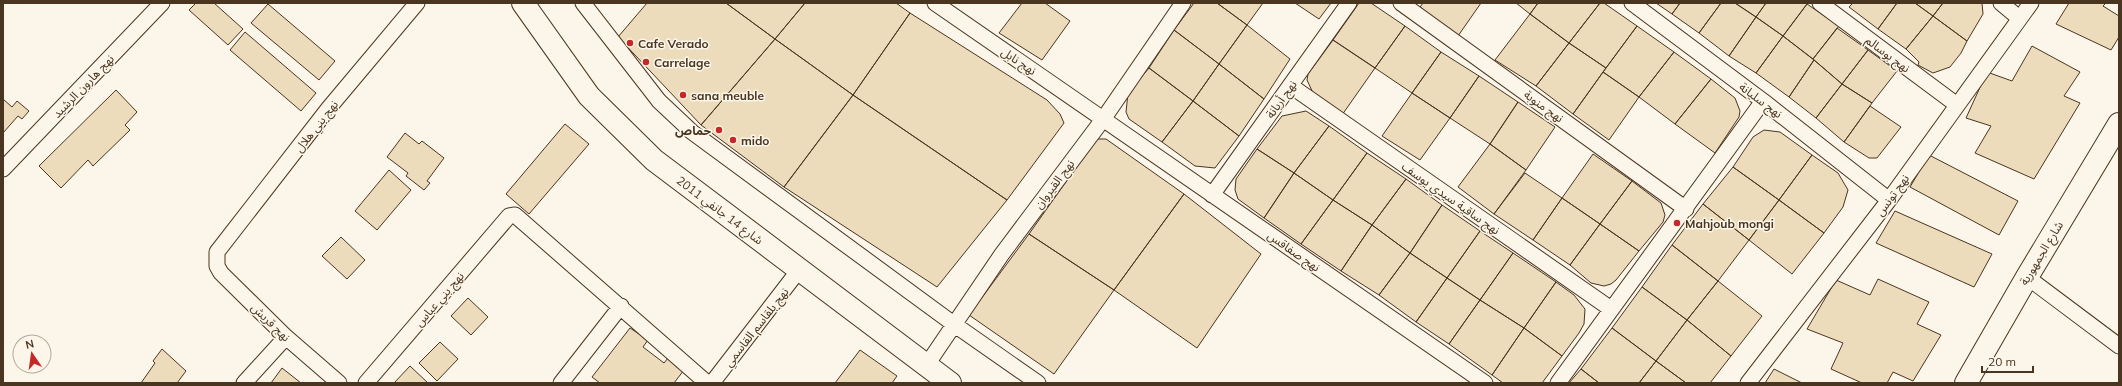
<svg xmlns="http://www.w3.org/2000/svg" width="2122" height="386" font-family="Mulish,'Noto Sans Arabic',sans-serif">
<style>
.building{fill:#ecdcbc;stroke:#4a3520}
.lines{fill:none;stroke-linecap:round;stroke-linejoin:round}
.street-casing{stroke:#4a3520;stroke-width:17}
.secondary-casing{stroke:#4a3520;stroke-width:24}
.primary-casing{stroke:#4a3520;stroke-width:24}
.street{stroke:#fbf6e9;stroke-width:15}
.secondary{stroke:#fbf6e9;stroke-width:22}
.primary{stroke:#fbf6e9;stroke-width:22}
.poi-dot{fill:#c62828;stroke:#fbf6e9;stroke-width:1.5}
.labels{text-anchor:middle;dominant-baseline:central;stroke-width:3;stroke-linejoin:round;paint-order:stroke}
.poi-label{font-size:12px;font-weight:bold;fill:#4a3520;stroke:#fbf6e9;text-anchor:start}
.street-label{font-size:12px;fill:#4a3520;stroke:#fbf6e9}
</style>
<rect width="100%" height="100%" fill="#fbf6e9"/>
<path class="building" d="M196,3H214L243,29L228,45L189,10Z
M647,3H726L775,39L701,125L618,37Z
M726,3H805L775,39Z
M805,3H896L910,13L853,95L775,39Z
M1022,3H1045L1070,21L1042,60L999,33Z
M1194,3H1217L1247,25L1219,64L1174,30Z
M1217,3H1263L1247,25Z
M1295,3H1331L1319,19Z
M1359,3H1371L1405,26L1375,68L1333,40Z
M1423,3H1481L1458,36L1420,7Z
M1516,3H1538L1530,14Z
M1538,3H1600L1569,43L1530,14Z
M1600,3H1604L1637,26L1606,68L1569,43Z
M1656,3H1680L1672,14Z
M1680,3H1721L1699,33L1672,14Z
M1721,3H1735L1756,17L1729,56L1699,33Z
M1735,3H1766L1756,17Z
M1766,3H1806L1807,4L1783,36L1756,17Z
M1853,3H1897L1878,29L1849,7Z
M1897,3H1915L1933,16L1906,49L1878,29Z
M1915,3H1943L1933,16Z
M1943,3H1982L1983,14L1967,41L1933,16Z
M2069,3H2106L2103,6L2119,16V37L2111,50L2056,24Z
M268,4L335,61L319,80L251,23Z
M1807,4L1839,26L1813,59L1783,36Z
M910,13L1047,100L1060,114L1064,123L1007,200L853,95Z
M1530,14L1569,43L1536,86L1495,60Z
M1933,16L1967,41L1961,53L1950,67L1933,73L1918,65L1919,62L1906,49Z
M1756,17L1783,36L1756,73L1729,56Z
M1247,25L1290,59L1264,99L1219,64Z
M1405,26L1441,52L1412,93L1375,68Z
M1637,26L1674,52L1639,97L1603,72Z
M1837,28L1868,50L1842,84L1813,59Z
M1174,30L1219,64L1193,101L1149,68Z
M245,32L316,93L301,111L230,50Z
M1783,36L1814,60L1789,97L1756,73Z
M775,39L853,95L784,187L701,125Z
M1333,40L1375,68L1342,115L1313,93L1307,80L1308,74Z
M1569,43L1606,68L1573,114L1536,86Z
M2032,46L2080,72L2064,96L2080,103L2034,179L1975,153L1991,126L1966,118L1987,72L2012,81Z
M1868,50L1897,71L1872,103L1842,84Z
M1441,52L1479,76L1450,118L1412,93Z
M1674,52L1711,79L1675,124L1639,97Z
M1814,60L1842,84L1816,118L1789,97Z
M1219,64L1264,99L1239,136L1193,101Z
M1149,68L1193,101L1162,142L1129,119L1126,112L1128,93Z
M1603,72L1639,97L1609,140L1573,114Z
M1479,76L1518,102L1490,144L1450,118Z
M1711,79L1735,98L1740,111L1739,117L1715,153L1675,124Z
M1842,84L1872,103L1844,142L1816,118Z
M116,90L137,112L125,125L130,130L93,166L88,160L61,188L39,166Z
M1412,93L1450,118L1420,160L1382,136Z
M853,95L1007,200L937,287L784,187Z
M3,99L12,107L17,101L29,111L22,119L18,116L3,133Z
M1193,101L1239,136L1215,168L1195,166L1162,142Z
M1518,102L1555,127L1526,170L1490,144Z
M1870,106L1901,127L1877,158H1869L1844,142Z
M1306,111L1329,126L1294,173L1257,149L1282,116Z
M565,124L589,144L529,214L506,194Z
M1329,126L1367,153L1333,200L1294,173Z
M1764,130L1780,132L1812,155L1779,200L1733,167L1753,137Z
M405,133L419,144L422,141L444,158L427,181L430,183L424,190L406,176L408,173L387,157Z
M1098,139H1106L1184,194L1114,290L1029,234L1092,145Z
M1490,144L1526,170L1494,214L1458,187Z
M1257,149L1294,173L1264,218L1238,199L1235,190L1236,179Z
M1367,153L1406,179L1372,225L1333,200Z
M1593,154L1632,181L1600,224L1562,198Z
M1812,155L1838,173L1848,190L1843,207L1824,233L1779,200Z
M1929,155L2018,201L1999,235L1910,187Z
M1733,167L1779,200L1749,240L1703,204Z
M389,170L411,190L377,230L355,211Z
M1294,173L1333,200L1301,244L1264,218Z
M1525,173L1562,198L1533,240L1494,214Z
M1406,179L1442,205L1410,253L1372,225Z
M1632,181L1661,203L1665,215L1663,222L1639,251L1600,224Z
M1184,194L1261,254L1197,348L1114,290Z
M1562,198L1600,224L1570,265L1533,240Z
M1333,200L1372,225L1341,271L1301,244Z
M1779,200L1824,233L1792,274L1749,240Z
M1703,204L1749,240L1718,281L1672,245Z
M1442,205L1480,231L1447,278L1410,253Z
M1895,211L1992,254L1974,287L1876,243Z
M1600,224L1639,251L1616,280L1611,284L1604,286L1591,283L1570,265Z
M1372,225L1410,253L1379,295L1341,271Z
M1480,231L1513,253L1480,300L1447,278Z
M1029,234L1114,290L1054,374L969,315Z
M341,237L365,260L347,279L322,256Z
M1672,245L1718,281L1687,320L1642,287Z
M1410,253L1447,278L1416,322L1379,295Z
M1513,253L1556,282L1524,328L1480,300Z
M1447,278L1480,300L1449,344L1416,322Z
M1878,279L1929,302L1917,324L1941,335L1913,381L1893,372L1887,383H1862L1831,369L1843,343L1807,329L1836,280L1870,295Z
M1718,281L1762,316L1731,356L1687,320Z
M1556,282L1574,295L1585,309L1584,324L1579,333L1562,356L1524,328Z
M1642,287L1687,320L1656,361L1612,328Z
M468,298L488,317L471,335L451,316Z
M1480,300L1524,328L1492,375L1449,344Z
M1687,320L1731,356L1710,383H1686L1656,361Z
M630,328L648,340L643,347L664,363L668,358L684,370L674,383H600L592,377Z
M1524,328L1562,356L1542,383H1503L1492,375Z
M1612,328L1656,361L1639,383H1599L1581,369Z
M440,342L458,359L437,381L419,363Z
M162,349L186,371L177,383H141L155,363L153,361Z
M860,350L897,376L892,383H835Z
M1656,361L1686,383H1639Z
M410,366L428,383H394Z
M282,368L301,383H271Z
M1581,369L1599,383H1569Z
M1774,369L1802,383H1765Z"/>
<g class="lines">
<g class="street-casing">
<path id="street" d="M583,3L659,101L692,132L955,325L1038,383
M935,3L1485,383
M1401,3L1686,209
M1632,3L1763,101L1889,200
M1820,3L1957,105
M2001,3L2019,18
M1291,86L1611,309
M3,169L162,3
M1212,195L1349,3
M2027,277L2119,346
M926,366L1002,254L1104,118L1183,3
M244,383L286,337
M339,383L286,337L221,273L217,266V252L328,109L417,3
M366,383L509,216L515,215L707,383
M561,383L621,306
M712,383L799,270
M1558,383L1763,101
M1748,383L1889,200L2031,3"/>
</g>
<g class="secondary-casing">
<path id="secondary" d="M1966,383L2027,277L2119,124"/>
</g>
<g class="primary-casing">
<path id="primary" d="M523,3L589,96L654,160L950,383"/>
</g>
<use href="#street" class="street"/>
<use href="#secondary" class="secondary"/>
<use href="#primary" class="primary"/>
</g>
<g class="poi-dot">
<circle cx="630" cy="43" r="4"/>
<circle cx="646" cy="62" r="4"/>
<circle cx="683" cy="95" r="4"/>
<circle cx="719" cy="130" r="4"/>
<circle cx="733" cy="140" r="4"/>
<circle cx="1677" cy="223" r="4"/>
</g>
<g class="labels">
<g class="poi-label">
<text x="638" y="43">Cafe Verado</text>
<text x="654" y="62">Carrelage</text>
<text x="691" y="95">sana meuble</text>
<text x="711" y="130" text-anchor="end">حماص</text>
<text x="741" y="140">mido</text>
<text x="1685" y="223">Mahjoub mongi</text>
</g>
<g class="street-label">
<text transform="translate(1888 54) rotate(37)">نهج بوسالم</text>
<text transform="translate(1019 61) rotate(34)">نهج نابل</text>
<text transform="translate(83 86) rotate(-46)">نهج هارون الرشيد</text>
<text transform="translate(1281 99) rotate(-54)">نهج أريانة</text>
<text transform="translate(1761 100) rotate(37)">نهج سليانة</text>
<text transform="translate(1544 106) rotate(36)">نهج منوبة</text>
<text transform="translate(316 126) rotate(-52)">نهج بني هلال</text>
<text transform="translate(1054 184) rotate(-53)">نهج القيروان</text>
<text transform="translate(1892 195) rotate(-54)">نهج تونس</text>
<text transform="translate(1451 198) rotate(35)">نهج ساقية سيدي يوسف</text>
<text transform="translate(720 210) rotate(37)">شارع 14 جانفي 2011</text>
<text transform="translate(1294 251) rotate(35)">نهج صفاقس</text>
<text transform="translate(2041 253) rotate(-59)">شارع الجمهورية</text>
<text transform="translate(439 299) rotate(-49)">نهج بني عباس</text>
<text transform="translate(271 322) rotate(44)">نهج قريش</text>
<text transform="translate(756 327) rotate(-52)">نهج بلقاسم القاسمي</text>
</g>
</g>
<rect width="2122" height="386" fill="none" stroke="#4a3520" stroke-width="8"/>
<g transform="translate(32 354) rotate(347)"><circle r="19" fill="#fbf6e9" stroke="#b4a999"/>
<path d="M0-3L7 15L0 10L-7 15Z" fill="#c62828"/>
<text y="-6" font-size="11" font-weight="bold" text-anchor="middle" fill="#4a3520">N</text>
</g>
<path d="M1982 366v6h51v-6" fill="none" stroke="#4a3520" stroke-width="2"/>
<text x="1988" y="366" font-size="12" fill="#4a3520" stroke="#fbf6e9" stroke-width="3" paint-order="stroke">20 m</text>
</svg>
